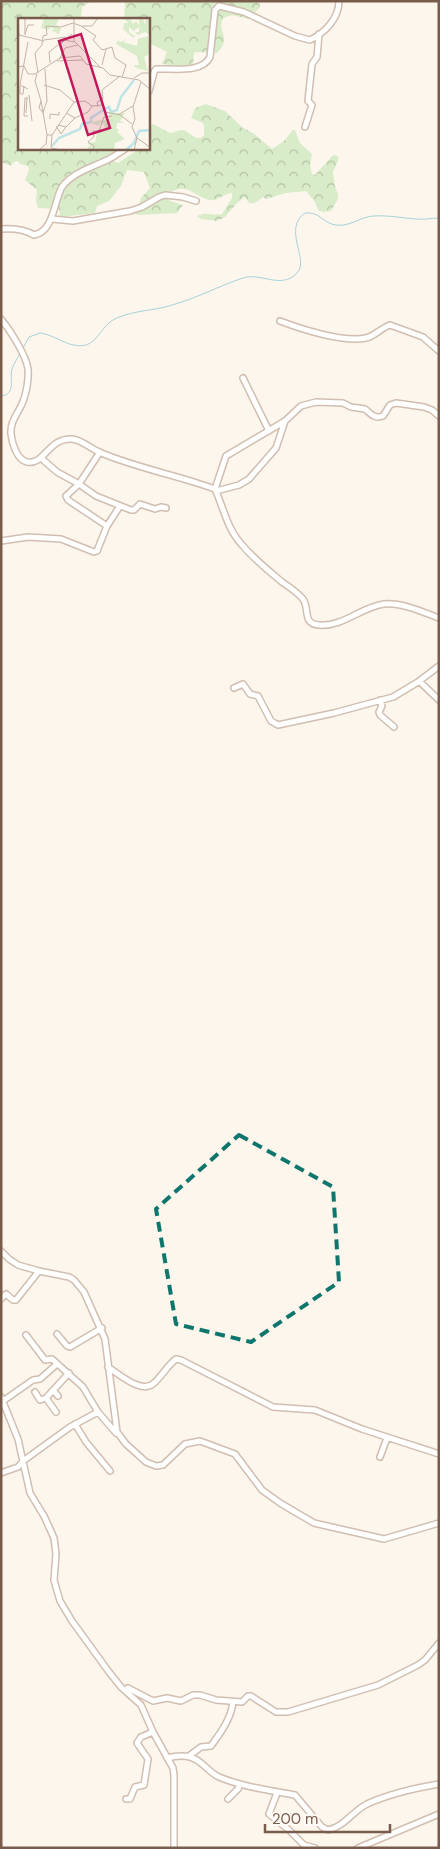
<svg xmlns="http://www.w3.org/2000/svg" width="440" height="1849" font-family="'DM Sans',sans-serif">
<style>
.forest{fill:url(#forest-crowns)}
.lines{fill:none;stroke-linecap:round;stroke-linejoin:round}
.stream{stroke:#a5d3da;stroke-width:1}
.minor-casing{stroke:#d1beb0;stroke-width:8}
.minor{stroke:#fff;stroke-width:5}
.marked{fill:none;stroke:#0f766e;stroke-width:4;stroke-dasharray:10 6;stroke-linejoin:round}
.inset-river{fill:none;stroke:#bfe3e8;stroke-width:2.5}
.inset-road{fill:none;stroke:#c5b3a7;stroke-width:1}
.view{fill:#c2185b;fill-opacity:0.15;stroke:#c2185b;stroke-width:2.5}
.inset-edge{fill:none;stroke:#7a5c4d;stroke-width:2.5}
</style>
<defs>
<pattern id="forest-crowns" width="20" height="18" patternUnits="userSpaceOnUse" patternTransform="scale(1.25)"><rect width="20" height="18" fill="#d8ecc9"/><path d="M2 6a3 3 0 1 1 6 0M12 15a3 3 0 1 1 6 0" fill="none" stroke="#b4c2a5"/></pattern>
</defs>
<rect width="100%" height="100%" fill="#fdf6ec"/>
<path class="forest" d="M1,1H92L82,7L81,19H19V149H115L113,155L114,161L118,163L139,149H149C149,141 146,130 153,124L170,133C175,133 177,130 182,130C190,131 192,139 201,138L204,135V126L203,123L191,118L195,108L206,104L225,111L243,128L253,133L272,149L284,141L293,130H295L300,143L312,154L310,165L312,174L315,175L332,156L336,155L339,158L333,172L335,187L338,194V199L331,211L323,212L318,210L315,202L306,191L286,193L266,199L263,197C258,200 257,204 249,203L245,197L238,202L225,217L217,221L201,219L197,216C207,211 212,216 222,214L232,198V193C224,193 217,202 209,200C193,196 187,182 169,193L168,200L183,205L177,213L138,215L135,214L141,198L150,188L144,172L127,170L121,186L109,201L97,206L95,213L60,217L59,209L38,208L36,201L37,190L25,180L29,170L28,166L20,164L18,161L14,162L11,166L1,162Z
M125,1H259L260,7L249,19L232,15L223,18C216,32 233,37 217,53L197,52L194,53L193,65L182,66L162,64L167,52L149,43V19H124Z"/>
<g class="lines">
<path class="stream" d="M22,350L29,337L40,333C56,335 69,349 86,345C98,342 103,323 117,318C135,310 154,311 172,305C197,298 219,286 243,278C261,272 281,290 297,273C310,260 282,229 305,213C319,211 324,224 336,225C350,227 360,217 373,216C388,215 402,218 416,219C424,220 431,218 439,218
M1,396C17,394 9,379 12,369C14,363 18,358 20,353"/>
<g class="minor-casing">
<path id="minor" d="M149,91L154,72L156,69C172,68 202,74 210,57L215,10L219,6L244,12L295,36L310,40C325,33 339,18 339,1
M305,127L312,105L308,101L312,64L317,57L319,34
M52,219L73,221L130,211L142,207L159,197L165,195L183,197L196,201
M1,229C13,228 24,229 34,235C54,232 54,200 62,187C73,172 93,167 109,159C114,157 120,152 125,149
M1,319C10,330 26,355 28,369C29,380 26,396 21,406C16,416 10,423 11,434C12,443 17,460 27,462C45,465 48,438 72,439C82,440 90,448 99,452C136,468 177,475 215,489C224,509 227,529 243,546C255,560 269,571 282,582C289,587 297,592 303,599C310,609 302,624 319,625C343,627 361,607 384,604C401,602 423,612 439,618
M280,321C301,329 344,343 366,338C375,336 381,328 390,325L423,337L439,351
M243,378L269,431
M41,458L57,472L79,484L96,496L131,510H134L140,504L155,509L161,507L166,508
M215,489L226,456L285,421L301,406L316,402L343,403L351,407L365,409C371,414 374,419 383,416L390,405L396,403L424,407L432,410L439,416
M216,491L239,485L249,479L276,448L285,421
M107,526L120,506
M1,541L28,537L61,539L94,552L97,551L107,526L68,500L66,496L79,484L100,452
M419,681L439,700
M234,688L243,684L250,694L258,696L271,721L278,725L334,713L393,697L418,682L439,666
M380,700L382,706L379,712L380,715L394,727
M1,1251L9,1259L18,1265L39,1271L69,1277L74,1280L84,1292L105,1339L117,1432L126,1444L146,1462L156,1466L163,1465L185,1444L200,1441L235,1454L262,1490L280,1503L314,1523L384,1539L439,1523
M1,1299L6,1294L13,1300H16L39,1271
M57,1334L67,1346L70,1347L102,1328
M108,1367C119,1374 142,1395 154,1383C162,1376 167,1366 176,1359L181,1360L273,1407L315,1410L362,1429L439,1454
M53,1390L58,1396
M35,1392L40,1400L46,1398L69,1373
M1,1397L18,1439L30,1493L44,1516L54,1538L56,1554L54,1580L60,1601L72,1621L109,1672L121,1687L141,1705L153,1732L173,1768L174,1775V1848
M46,1398L56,1412
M3,1401L33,1380L40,1379L57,1364
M98,1412L116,1433
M75,1424L86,1442L110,1471
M380,1457L387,1438
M1,1473L18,1467L23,1461L70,1427L98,1412L83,1387L52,1359L45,1360L26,1335
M128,1688L153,1701L167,1698L181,1701L193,1695H200L216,1700L242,1702L248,1696H251L276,1712H288L378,1685L418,1665L425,1660L439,1643
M189,1756L201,1747L211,1746C221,1732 231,1719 233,1702
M167,1758C175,1756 182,1755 190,1757C202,1760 208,1772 219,1777C243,1787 269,1790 295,1795L322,1827L328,1830C344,1827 353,1811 367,1804C389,1794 415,1788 439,1784
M277,1793L269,1814L289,1830L304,1845L315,1848
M126,1799H130L135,1787L144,1785L148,1759L137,1743L141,1737L153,1732
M228,1799L238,1789L240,1784
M358,1848L439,1814"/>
</g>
<use href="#minor" class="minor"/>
</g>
<path class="marked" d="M239,1135L333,1187L339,1282L251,1342L176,1324L156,1209Z"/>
<g transform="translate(18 18)">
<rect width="132" height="132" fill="#fdf6ec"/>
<path d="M26,0H41L38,7L43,10L41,16L32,12H36L34,9L30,12L23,10ZM106,0H112L115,6L118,3L121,7V0H125L127,7L128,0H132V17L127,14L120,17L117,14H121V9L116,13L111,9V14L118,19H114L105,11L106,5H110ZM130,18L132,36L126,39L130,53L118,50L116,47H121L119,38L98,26L100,22L102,24L109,21L105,24L119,28L120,21ZM91,91L98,95H107L102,103L106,105H99L98,111H101L99,114L107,121L97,125L96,132H77L74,128L75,132H71L69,129L73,128L69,125L77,124L80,111H88L84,104L80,108L72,104L91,101Z" fill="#d8ecc9"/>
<path class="inset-river" d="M87,91L91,89L93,94L99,92L103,79L116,62M34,128L41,120L62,111L64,106L73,104V100L85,92M108,132L116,125L121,113L133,112"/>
<path class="inset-road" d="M56,0V23L83,50M0,7L1,17L26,23M64,8H74L80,0M7,16L10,7H16M7,17V0M26,22L48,19M10,24L2,67L10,71M42,27L47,22L56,24M84,32L94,29L97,40L108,47L104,59M42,40L47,30L60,27M39,43L65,42M32,45L31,34L54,16M84,47L88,31M0,49L6,48L10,56H17L42,40L62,38L68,46L85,50L92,57L121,62L133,72M20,55L17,35L24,27L25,18L29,17L28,8L43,9L55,5L63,8L78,18L75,22L84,32M19,56L17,63L23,83L21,90L26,96M116,60L124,55H133M26,67L42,72L56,84M2,68V76H5L6,68M11,77L14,103M10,80H7L6,98H10M80,89L79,84L85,81L84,72L102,58M25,94L29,83L27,51M8,95L9,80M100,97L115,88M57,100L70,94L74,88M32,101V96L41,97V94M40,107L48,109L57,100L48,95M38,108L43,116L48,109M29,117H34L56,84L67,83L74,88L84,87L87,94L102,97L114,106M34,117L33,130L43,132M119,120L133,130M21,132L28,126L29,117L23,83M75,132L76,128L70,124L76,119L75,113H81L86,99L94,98M116,132L119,120L114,109L117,101L115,89L123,64"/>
<path class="view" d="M63,16L92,110L70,117L41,23Z"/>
<rect width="132" height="132" class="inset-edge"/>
</g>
<rect width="440" height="1849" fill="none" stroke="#7a5c4d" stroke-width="5"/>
<path d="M265 1824v8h125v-8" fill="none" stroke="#7a5c4d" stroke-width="2.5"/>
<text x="272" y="1824" font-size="15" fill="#7a5c4d" stroke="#fffaf3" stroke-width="4" paint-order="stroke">200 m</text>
</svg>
